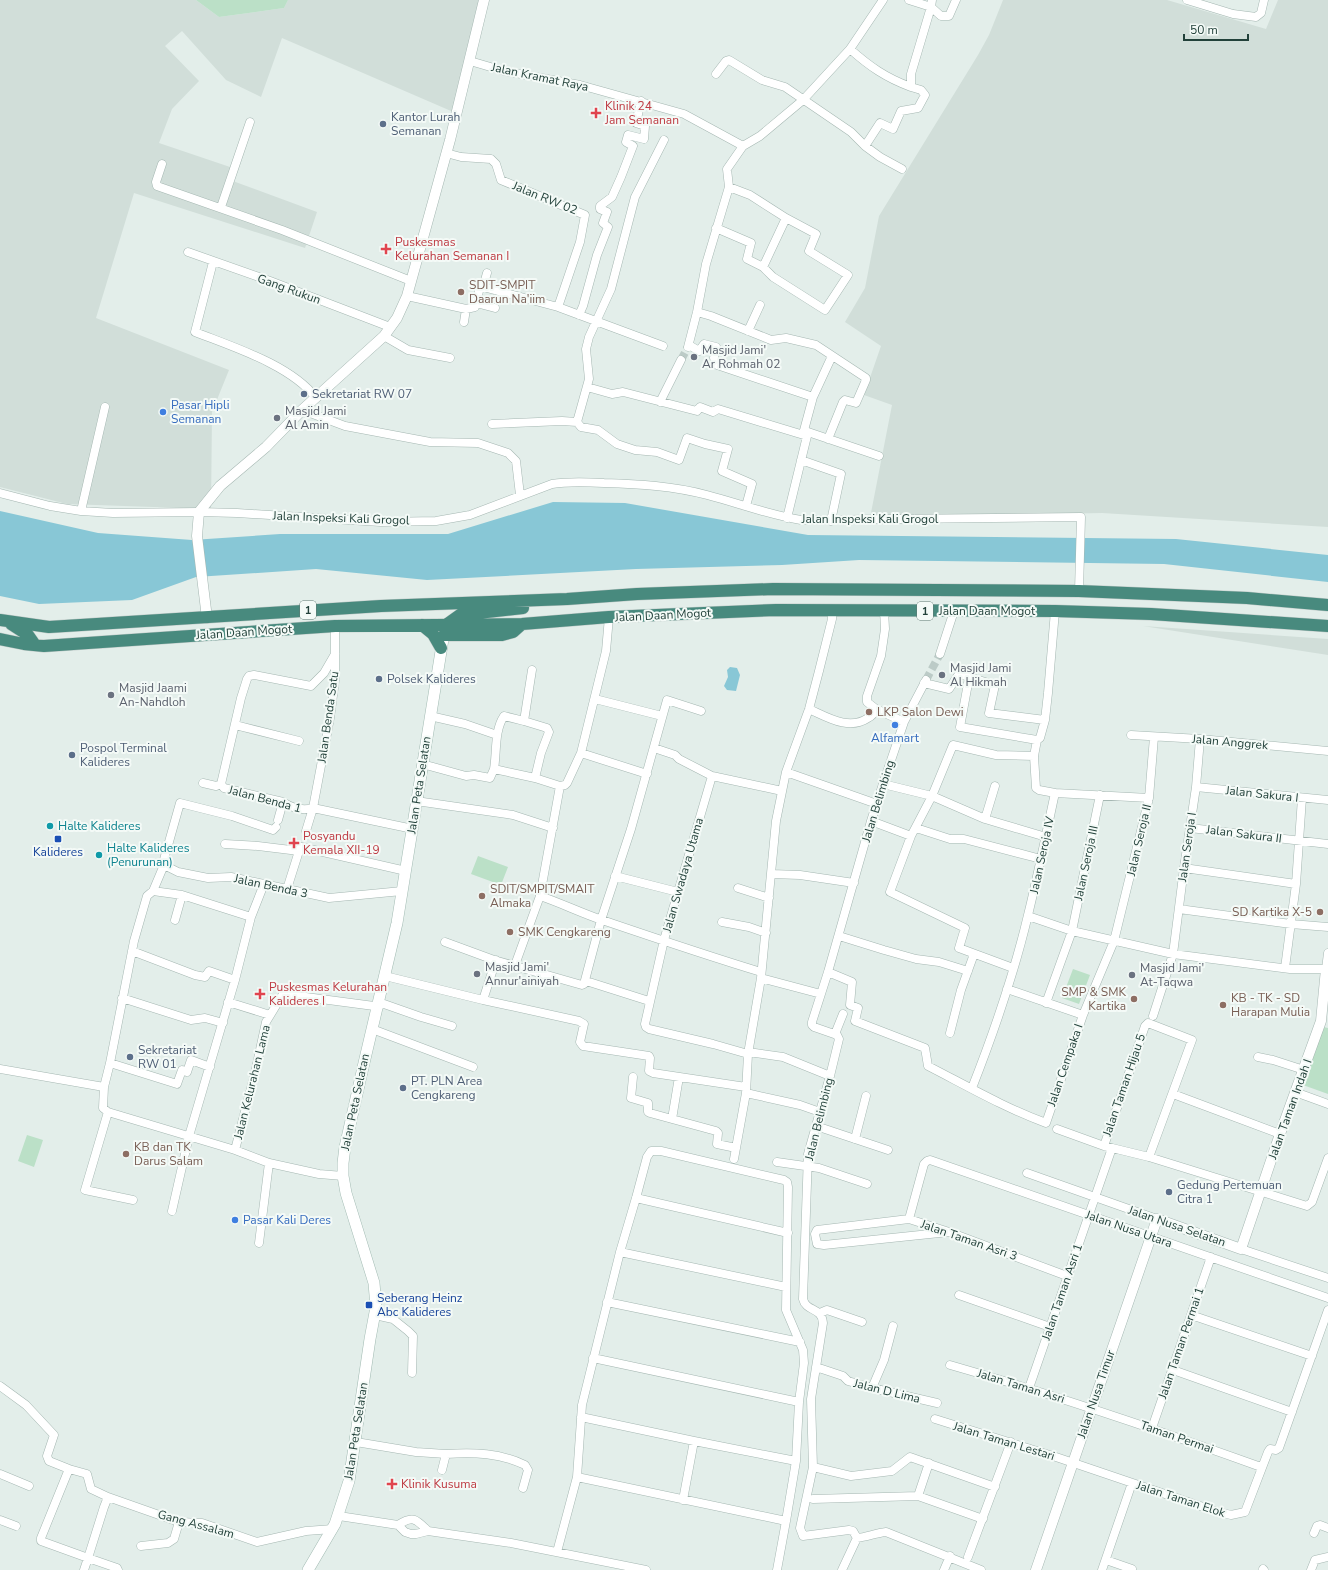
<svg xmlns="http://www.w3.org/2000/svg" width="1328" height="1570" font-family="'Nunito Sans',sans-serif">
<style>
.built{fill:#d1ded9}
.green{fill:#bbe0c7}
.water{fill:#88c7d6}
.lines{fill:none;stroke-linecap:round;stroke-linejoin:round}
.minor-tunnel{stroke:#bccbc7;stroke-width:8;stroke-dasharray:8 4;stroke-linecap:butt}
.minor-casing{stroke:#a5b7b2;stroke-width:9}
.tertiary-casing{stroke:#a5b7b2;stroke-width:11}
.secondary-casing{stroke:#a1bab2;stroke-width:12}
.trunk-casing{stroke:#c1cac8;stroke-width:13}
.minor{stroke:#fff;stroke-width:8}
.tertiary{stroke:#fff;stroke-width:10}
.secondary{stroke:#fff;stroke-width:11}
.trunk{stroke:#488a7e;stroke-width:12}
.health-dot{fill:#e0444e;stroke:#f4faf7;stroke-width:1.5}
.service-dot{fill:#5c6f8a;stroke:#f4faf7;stroke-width:1.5}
.education-dot{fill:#8d6e63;stroke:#f4faf7;stroke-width:1.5}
.worship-dot{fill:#6b7280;stroke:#f4faf7;stroke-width:1.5}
.shop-dot{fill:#3f7fe0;stroke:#f4faf7;stroke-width:1.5}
.culture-dot{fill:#0f9aa8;stroke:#f4faf7;stroke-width:1.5}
.transit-dot{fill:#1a4fb4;stroke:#f4faf7;stroke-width:1.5}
.labels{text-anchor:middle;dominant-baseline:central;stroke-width:4;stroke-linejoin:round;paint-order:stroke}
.shield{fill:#f4faf7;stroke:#617873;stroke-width:1}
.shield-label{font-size:11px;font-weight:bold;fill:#22413a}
.street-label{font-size:12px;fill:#22413a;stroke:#f4faf7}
.health-label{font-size:12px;fill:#be3a42;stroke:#f4faf7;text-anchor:start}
.service-label{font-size:12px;fill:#4e5e75;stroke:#f4faf7;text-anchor:start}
.education-label{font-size:12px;fill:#785e54;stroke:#f4faf7;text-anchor:start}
.worship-label{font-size:12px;fill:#5b616d;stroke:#f4faf7;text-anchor:start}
.shop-label{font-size:12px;fill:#366cbe;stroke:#f4faf7;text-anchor:start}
.culture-label{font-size:12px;fill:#0d838f;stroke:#f4faf7;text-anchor:start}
.transit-label{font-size:12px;fill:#164399;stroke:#f4faf7}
</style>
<rect width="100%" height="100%" fill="#e3eeea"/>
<path class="built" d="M0,0H196L219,17L284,8L288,0H487L458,114L282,38L261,97L226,80L182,31L165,46L199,81L172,109L159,143L233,168L230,180L317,212L305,248L134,193L96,318L229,370L212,412L211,509L67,504L0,487Z
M1003,0H1167L1266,29L1278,0H1328V527L1102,513L870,518L892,405L864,395L881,346L845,322L865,288L879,216L978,55L989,35Z
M1143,626L1328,639V655Z"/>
<path class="green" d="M196,0H288L284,8L219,17Z
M478,856L508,867L501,885L471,874Z
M1073,969L1090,975L1079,1004L1062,998Z
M1323,1027L1328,1028V1094L1303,1085Z
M27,1135L43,1140L34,1167L18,1161Z"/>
<path class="water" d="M553,502L625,503L808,535L1176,539L1328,555V582L1164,564L859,560L782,565L636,569L427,580L316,569L196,577L132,600L39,604L0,596V511L98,533L192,540L280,534H448Z
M730,667L737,668L740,675L736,691L727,690L724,686L728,677L727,670Z"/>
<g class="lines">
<path class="minor-tunnel" d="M681,360L688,347
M926,680L940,654"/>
<g class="minor-casing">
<path id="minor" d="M909,0L931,7L932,0
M1187,0L1233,14L1256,17L1261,13L1264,0
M850,49C869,66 886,78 911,87
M470,61L504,71L580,85L684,114L743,146
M716,74L726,61L729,60L762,80L785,87L851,132L865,146L880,157L902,169
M865,146L880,123L893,129L901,111L918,108L925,95L921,90L911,87V74L931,7L941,16H949L956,0
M446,153L461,157L491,159L496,164L501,180L585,215L580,242L558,307
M162,164L156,182L157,186L282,230L411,281
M221,207L250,122
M716,228L751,243L747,259L763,267L773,277L825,310L848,275L809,251L816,234L786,218L750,195L729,187
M188,252L270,281L390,327
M213,262L195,332C233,347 291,365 316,398
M763,267L786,218
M483,287L487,273
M407,296L466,309L475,307L480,287H483L558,307L663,346
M476,303L495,308
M697,312L711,316L771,340L786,338L816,345L866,378V380L856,403L845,400L843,402L828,439
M579,315L583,306L597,255L608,227L603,223L607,212L600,209V206L612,197L621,177L633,146L626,142L628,135L644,139L645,126L636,123L641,101
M464,322L466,309
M748,331L760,305
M384,336L408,350L450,358
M689,345L699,351L704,344L716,347L714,358L717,365L813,397
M688,347L697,312L706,264L729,187L727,169L743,146L760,136L803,100L850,49L883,0
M587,387L612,394L623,392L697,411L700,407L713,412L718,409L807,436
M660,402L681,360
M302,410L345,426L430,442L478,443L508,453L516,461L520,495
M577,422L589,379L586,349L589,337L611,289L635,197L664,140
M577,422L581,427L598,430L617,444L635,450L657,452L679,460L687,438L705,444L728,449L722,471L752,484L746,506
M492,424L562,421L577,422
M803,434L813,397L832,356
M801,460L841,474L831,521
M0,493L50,506L81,511L113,513L199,512L237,513L381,522L436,521L470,515L552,484C569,481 587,482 604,483C639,484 673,486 707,495C738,503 769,515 801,520L1081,517L1079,591
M81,511L105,407
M787,518L808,432L879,456
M884,610L885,629L881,656L867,696V702L876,709L904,722
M609,617L606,651L581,753L647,774
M335,654L324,673L311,686L254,675L249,676L247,679L241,698L221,784L224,788L283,802C292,808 302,811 313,808L413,829
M940,654L954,611
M926,680L904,722L883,784L871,821L828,972L812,1022V1025L814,1027L837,1035L839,1039L830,1076L808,1154L803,1299C806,1312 822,1307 823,1323L811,1399L813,1467L800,1528L803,1536L849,1530L853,1531L857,1538C867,1537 876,1533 886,1532L981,1570
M924,683L949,689L959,674L995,685L989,713L1045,720
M595,699L662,716
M809,709C827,717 849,731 868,718C872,716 874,714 876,709
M430,716L465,724L497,735
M235,725L299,741
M1131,735L1200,739L1328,751
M1037,740L1040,738L1045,720L1048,693L1055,611
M654,748L675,755L679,759L712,776L664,940L645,1024L646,1027L649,1029L713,1044L748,1054
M1034,756L1036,788L1039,790L1055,793L1149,798
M422,764L466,776L474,775L490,778L494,769L535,778
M494,769C497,752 494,731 504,716L524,721L532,670
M786,772L877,804
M712,776L782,791
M203,783L216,786L221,784
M883,784L932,796L953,745L996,755L1034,756L1037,740L960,727L969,678
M560,786L565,785L567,783L581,753
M1196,787L1328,800
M416,801L513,815L553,828
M985,819L995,786
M278,820L283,802
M871,821L911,836
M276,827L273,830L232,816L180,803L163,863L164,865L178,872L208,878L231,877L329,898L402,891
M916,828L950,839H964L1041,859
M1190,828L1328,844
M306,831L313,808L330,718L335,680V626
M225,844L258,846L299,851L301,847L406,871
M1184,868L1296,884
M771,874L800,875L854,883
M615,876L678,892
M738,888L769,898
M287,889L299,851
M153,891L164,865
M540,896C561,903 581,913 602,920C655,938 708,956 761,972
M1179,909L1291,924L1328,927
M1028,916L1072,931L1173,954L1290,969H1326L1328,953
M175,920L182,895
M722,922L749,927L766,933
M839,936L884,950L916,959L939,962L968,971
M445,942L494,960L582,985L584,984L601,920L631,829L667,700L701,711
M132,951L195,975L205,977L209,971L235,980
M515,965L540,896L560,786L535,778L541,753L549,732L547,728L524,721
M1013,968L959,948L965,928L890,892L911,836L932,796L985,819L1046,837
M1285,968L1296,884L1302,798
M828,972L852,982L850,1005L858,1008L855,1021L925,1048L928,1066C967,1086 1005,1108 1046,1123L1083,1015L1114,941L1149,798L1154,737
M385,976L483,1000L579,1021L584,1024L580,1042L583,1046L649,1056L650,1058L649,1071L653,1073L746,1087
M761,978L821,994
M586,981L649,1001
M1007,989L1083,1015
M122,998L191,1020L205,1018L223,1023
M483,1000L496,960
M228,1002L270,1015
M1046,1003L1072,931L1100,795
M1153,1016L1173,954L1184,868L1196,787L1200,739
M372,1029L473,1067
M950,1033L961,990L974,954
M835,1034L843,1014
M748,1052L783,1057L830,1076
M1258,1057L1273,1060L1304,1070
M110,1063L177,1084L182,1070L187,1072L191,1060L210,1067
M0,1069L104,1087L103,1108L108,1112L235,1150L269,1163L319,1174L343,1176
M633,1077L631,1098L648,1103V1112L650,1113L672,1119
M679,1077L672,1119L716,1131L718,1133L717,1144L736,1148
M104,1087L110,1063L134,941L147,896L153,891L182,895L251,917
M972,1088C994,1032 1014,974 1028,915C1038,875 1046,834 1055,793
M1295,1092L1328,1104
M746,1093L800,1105L820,1112
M1173,1094L1280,1134
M108,1112L85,1190L133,1200
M816,1126L888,1150
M1057,1129L1104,1146L1149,1157L1307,1206L1312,1202L1328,1158
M855,1139L866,1096
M1104,1146L1145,1026L1148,1023L1192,1040L1149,1157
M235,1150L255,1073L266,1022L283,994L374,1006L384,1004L421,1017L452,1026
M734,1159L746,1093L748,1054L761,978L776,821L786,772L809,709L819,671L832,619V609
M777,1162L819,1168L867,1184
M1027,1173L1157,1219
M636,1198L788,1233
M172,1211L189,1136L235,980L251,917L264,884
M909,1219L924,1164L927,1161L930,1160L1328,1298
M949,1232L824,1245L817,1244L815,1234L817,1230L909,1219L949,1232L1067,1276
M259,1243L269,1163
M1241,1249L1328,1278
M620,1252L786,1287
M959,1295L1050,1327
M607,1302L800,1342
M820,1313L827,1310L862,1322
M375,1315L393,1319L408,1331L413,1336L412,1373
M1191,1315L1312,1356
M593,1358L799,1402
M950,1365C1055,1395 1158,1430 1261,1467
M816,1367L843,1376L848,1381L872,1388L937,1403
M1173,1370L1292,1412
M0,1386L26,1405L54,1435L47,1456L49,1461L69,1469
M872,1388L884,1360L893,1326
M1029,1388L1112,1148
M581,1417L694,1441L796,1461
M935,1419L1056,1457L1215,1511L1231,1515L1245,1512L1268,1452L1270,1449L1276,1450L1279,1448L1328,1310
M1152,1428L1211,1257
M356,1442L416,1452L446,1454
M813,1467L851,1476L892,1471L910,1457L995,1487
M442,1470L446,1454C474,1452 500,1453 525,1465L528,1470L523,1488
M0,1474L29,1486
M577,1477L786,1521
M918,1496L929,1463
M108,1497L104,1507L88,1558L41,1541V1538L69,1469L87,1474L91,1489L108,1497L179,1522L202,1523L257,1542L306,1531L333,1529
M813,1499L918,1496L983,1519
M683,1500L694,1441
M339,1516L398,1525L405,1532L411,1534H416L428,1531L511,1543L646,1570
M0,1520L16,1526
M398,1525C413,1515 416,1519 428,1531
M1314,1533L1317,1526L1320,1525L1328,1528
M141,1546L168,1543L174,1539L179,1522
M557,1552L577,1477L582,1405L620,1252L636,1198L647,1157L651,1151H661L784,1180L787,1182L788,1187L786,1310L803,1350L804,1363L799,1402L796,1461L786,1521L777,1570
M968,1557L1011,1442
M1106,1560L1132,1569
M1263,1569L1264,1570
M84,1570L88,1558L117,1568L118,1570
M842,1570L857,1538
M944,1570L950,1556
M1102,1570L1132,1483
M1311,1570L1315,1560L1328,1557"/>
</g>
<g class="tertiary-casing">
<path id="tertiary" d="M207,618L197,536L199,512L220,486L266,447L302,410L384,336L397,318L407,296L450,140L484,0
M1036,1570L1157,1219L1241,1249L1280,1134L1321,1021L1326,969H1328"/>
</g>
<g class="secondary-casing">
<path id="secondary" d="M308,1570L335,1524L349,1481L370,1339L376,1307L374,1283L346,1193L343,1176V1163L345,1147L364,1063L397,923L443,639"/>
</g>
<g class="trunk-casing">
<path id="trunk" d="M0,620L49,627L381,606L567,599L637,594L773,589L1079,591L1247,598L1328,605
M11,624L28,635L35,645
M422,625L433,634L441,648
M446,625L460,615L523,608
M444,635H502L513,632L522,624
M0,639L24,644L44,646L335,626L522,624L609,617L776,610L1055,611L1151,614L1328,626"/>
</g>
<use href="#minor" class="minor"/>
<use href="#tertiary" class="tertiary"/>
<use href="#secondary" class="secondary"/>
<use href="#trunk" class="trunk"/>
</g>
<g class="health-dot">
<path d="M594 107h4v4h4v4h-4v4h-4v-4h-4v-4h4z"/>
<path d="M384 243h4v4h4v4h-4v4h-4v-4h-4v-4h4z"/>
<path d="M292 837h4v4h4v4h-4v4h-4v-4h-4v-4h4z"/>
<path d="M258 988h4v4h4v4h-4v4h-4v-4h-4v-4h4z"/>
<path d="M390 1478h4v4h4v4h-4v4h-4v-4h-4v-4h4z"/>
</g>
<g class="service-dot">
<circle cx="383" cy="124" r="4"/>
<circle cx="304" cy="394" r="4"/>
<circle cx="379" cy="679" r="4"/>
<circle cx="72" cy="755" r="4"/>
<circle cx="130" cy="1057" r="4"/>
<circle cx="403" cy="1088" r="4"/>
<circle cx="1169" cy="1192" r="4"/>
</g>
<g class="education-dot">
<circle cx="461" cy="292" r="4"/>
<circle cx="869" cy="712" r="4"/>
<circle cx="482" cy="896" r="4"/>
<circle cx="1320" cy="912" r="4"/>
<circle cx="510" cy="932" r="4"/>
<circle cx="1134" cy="999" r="4"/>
<circle cx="1223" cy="1005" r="4"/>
<circle cx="126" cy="1154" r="4"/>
</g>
<g class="worship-dot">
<circle cx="694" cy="357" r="4"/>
<circle cx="277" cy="418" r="4"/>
<circle cx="942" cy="675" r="4"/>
<circle cx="111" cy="695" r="4"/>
<circle cx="477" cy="974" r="4"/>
<circle cx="1132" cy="975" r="4"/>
</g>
<g class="shop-dot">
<circle cx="163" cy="412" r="4"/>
<circle cx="895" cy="725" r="4"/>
<circle cx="235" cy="1220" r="4"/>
</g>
<g class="culture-dot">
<circle cx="50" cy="826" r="4"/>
<circle cx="99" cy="855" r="4"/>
</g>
<g class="transit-dot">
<rect x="54" y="835" width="8" height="8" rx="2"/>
<rect x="365" y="1301" width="8" height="8" rx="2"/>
</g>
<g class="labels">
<g class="shield">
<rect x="300" y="601" width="16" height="18" rx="3"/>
<rect x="917" y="602" width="16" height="18" rx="3"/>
</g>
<g class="shield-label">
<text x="308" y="610">1</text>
<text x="925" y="611">1</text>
</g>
<g class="street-label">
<text transform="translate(540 77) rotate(12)">Jalan Kramat Raya</text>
<text transform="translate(545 198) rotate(22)">Jalan RW 02</text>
<text transform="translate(289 289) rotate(20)">Gang Rukun</text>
<text transform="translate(341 518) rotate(2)">Jalan Inspeksi Kali Grogol</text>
<text x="870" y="519">Jalan Inspeksi Kali Grogol</text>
<text x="987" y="611">Jalan Daan Mogot</text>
<text transform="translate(663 615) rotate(-3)">Jalan Daan Mogot</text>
<text transform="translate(244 632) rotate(-4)">Jalan Daan Mogot</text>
<text transform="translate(328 717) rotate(-82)">Jalan Benda Satu</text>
<text transform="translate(1230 742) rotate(5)">Jalan Anggrek</text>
<text transform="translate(419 785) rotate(-81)">Jalan Peta Selatan</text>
<text transform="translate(1262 794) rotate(6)">Jalan Sakura I</text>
<text transform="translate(265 799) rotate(15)">Jalan Benda 1</text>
<text transform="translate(878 801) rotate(-73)">Jalan Belimbing</text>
<text transform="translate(1244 834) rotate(7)">Jalan Sakura II</text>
<text transform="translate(1139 840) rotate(-77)">Jalan Seroja II</text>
<text transform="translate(1187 847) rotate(-82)">Jalan Seroja I</text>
<text transform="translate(1042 855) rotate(-78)">Jalan Seroja IV</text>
<text transform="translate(1086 863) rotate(-78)">Jalan Seroja III</text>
<text transform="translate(683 875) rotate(-74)">Jalan Swadaya Utama</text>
<text transform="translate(271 886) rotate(12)">Jalan Benda 3</text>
<text transform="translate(1065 1065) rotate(-71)">Jalan Cempaka I</text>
<text transform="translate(252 1082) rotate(-76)">Jalan Kelurahan Lama</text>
<text transform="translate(1124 1085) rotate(-71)">Jalan Taman Hijau 5</text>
<text transform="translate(355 1102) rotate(-78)">Jalan Peta Selatan</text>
<text transform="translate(1290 1109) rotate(-70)">Jalan Taman Indah I</text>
<text transform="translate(819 1119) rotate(-76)">Jalan Belimbing</text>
<text transform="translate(1177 1226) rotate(19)">Jalan Nusa Selatan</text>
<text transform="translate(1129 1229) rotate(19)">Jalan Nusa Utara</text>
<text transform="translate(969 1240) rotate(19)">Jalan Taman Asri 3</text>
<text transform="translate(1062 1292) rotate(-71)">Jalan Taman Asri 1</text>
<text transform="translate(1181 1343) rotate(-71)">Jalan Taman Permai 1</text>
<text transform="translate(1021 1386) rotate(17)">Jalan Taman Asri</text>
<text transform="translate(887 1391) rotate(14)">Jalan D Lima</text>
<text transform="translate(1096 1394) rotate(-71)">Jalan Nusa Timur</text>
<text transform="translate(356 1431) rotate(-81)">Jalan Peta Selatan</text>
<text transform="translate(1177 1437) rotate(19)">Taman Permai</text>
<text transform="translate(1004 1441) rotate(17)">Jalan Taman Lestari</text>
<text transform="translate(1181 1499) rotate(18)">Jalan Taman Elok</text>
<text transform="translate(196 1524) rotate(15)">Gang Assalam</text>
</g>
<g class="health-label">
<text x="605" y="106">Klinik 24<tspan x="605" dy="14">Jam Semanan</tspan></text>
<text x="395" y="242">Puskesmas<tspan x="395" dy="14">Kelurahan Semanan I</tspan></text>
<text x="303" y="836">Posyandu<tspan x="303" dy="14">Kemala XII-19</tspan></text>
<text x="269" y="987">Puskesmas Kelurahan<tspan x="269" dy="14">Kalideres I</tspan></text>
<text x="401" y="1484">Klinik Kusuma</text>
</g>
<g class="service-label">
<text x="391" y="117">Kantor Lurah<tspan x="391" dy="14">Semanan</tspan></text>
<text x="312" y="394">Sekretariat RW 07</text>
<text x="387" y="679">Polsek Kalideres</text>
<text x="80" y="748">Pospol Terminal<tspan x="80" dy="14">Kalideres</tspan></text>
<text x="138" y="1050">Sekretariat<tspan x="138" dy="14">RW 01</tspan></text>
<text x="411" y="1081">PT. PLN Area<tspan x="411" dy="14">Cengkareng</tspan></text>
<text x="1177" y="1185">Gedung Pertemuan<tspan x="1177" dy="14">Citra 1</tspan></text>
</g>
<g class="education-label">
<text x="469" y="285">SDIT-SMPIT<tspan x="469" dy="14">Daarun Na'iim</tspan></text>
<text x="877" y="712">LKP Salon Dewi</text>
<text x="490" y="889">SDIT/SMPIT/SMAIT<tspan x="490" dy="14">Almaka</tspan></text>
<text x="1312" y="912" text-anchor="end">SD Kartika X-5</text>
<text x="518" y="932">SMK Cengkareng</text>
<text x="1126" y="992" text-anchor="end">SMP &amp; SMK<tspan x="1126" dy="14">Kartika</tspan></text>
<text x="1231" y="998">KB - TK - SD<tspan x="1231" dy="14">Harapan Mulia</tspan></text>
<text x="134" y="1147">KB dan TK<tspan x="134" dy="14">Darus Salam</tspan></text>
</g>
<g class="worship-label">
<text x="702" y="350">Masjid Jami'<tspan x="702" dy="14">Ar Rohmah 02</tspan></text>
<text x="285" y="411">Masjid Jami<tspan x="285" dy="14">Al Amin</tspan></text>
<text x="950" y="668">Masjid Jami<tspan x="950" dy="14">Al Hikmah</tspan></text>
<text x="119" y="688">Masjid Jaami<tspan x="119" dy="14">An-Nahdloh</tspan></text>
<text x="485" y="967">Masjid Jami'<tspan x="485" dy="14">Annur'ainiyah</tspan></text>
<text x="1140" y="968">Masjid Jami'<tspan x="1140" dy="14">At-Taqwa</tspan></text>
</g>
<g class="shop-label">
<text x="171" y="405">Pasar Hipli<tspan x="171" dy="14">Semanan</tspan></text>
<text x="895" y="738" text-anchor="middle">Alfamart</text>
<text x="243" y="1220">Pasar Kali Deres</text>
</g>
<g class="culture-label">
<text x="58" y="826">Halte Kalideres</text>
<text x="107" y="848">Halte Kalideres<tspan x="107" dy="14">(Penurunan)</tspan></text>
</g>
<g class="transit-label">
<text x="58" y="852">Kalideres</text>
<text x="377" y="1298" text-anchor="start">Seberang Heinz<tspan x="377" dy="14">Abc Kalideres</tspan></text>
</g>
</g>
<path d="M1184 34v6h64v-6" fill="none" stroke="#22413a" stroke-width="2"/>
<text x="1190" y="34" font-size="12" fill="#22413a" stroke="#f4faf7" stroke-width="3" paint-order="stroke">50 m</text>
</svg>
